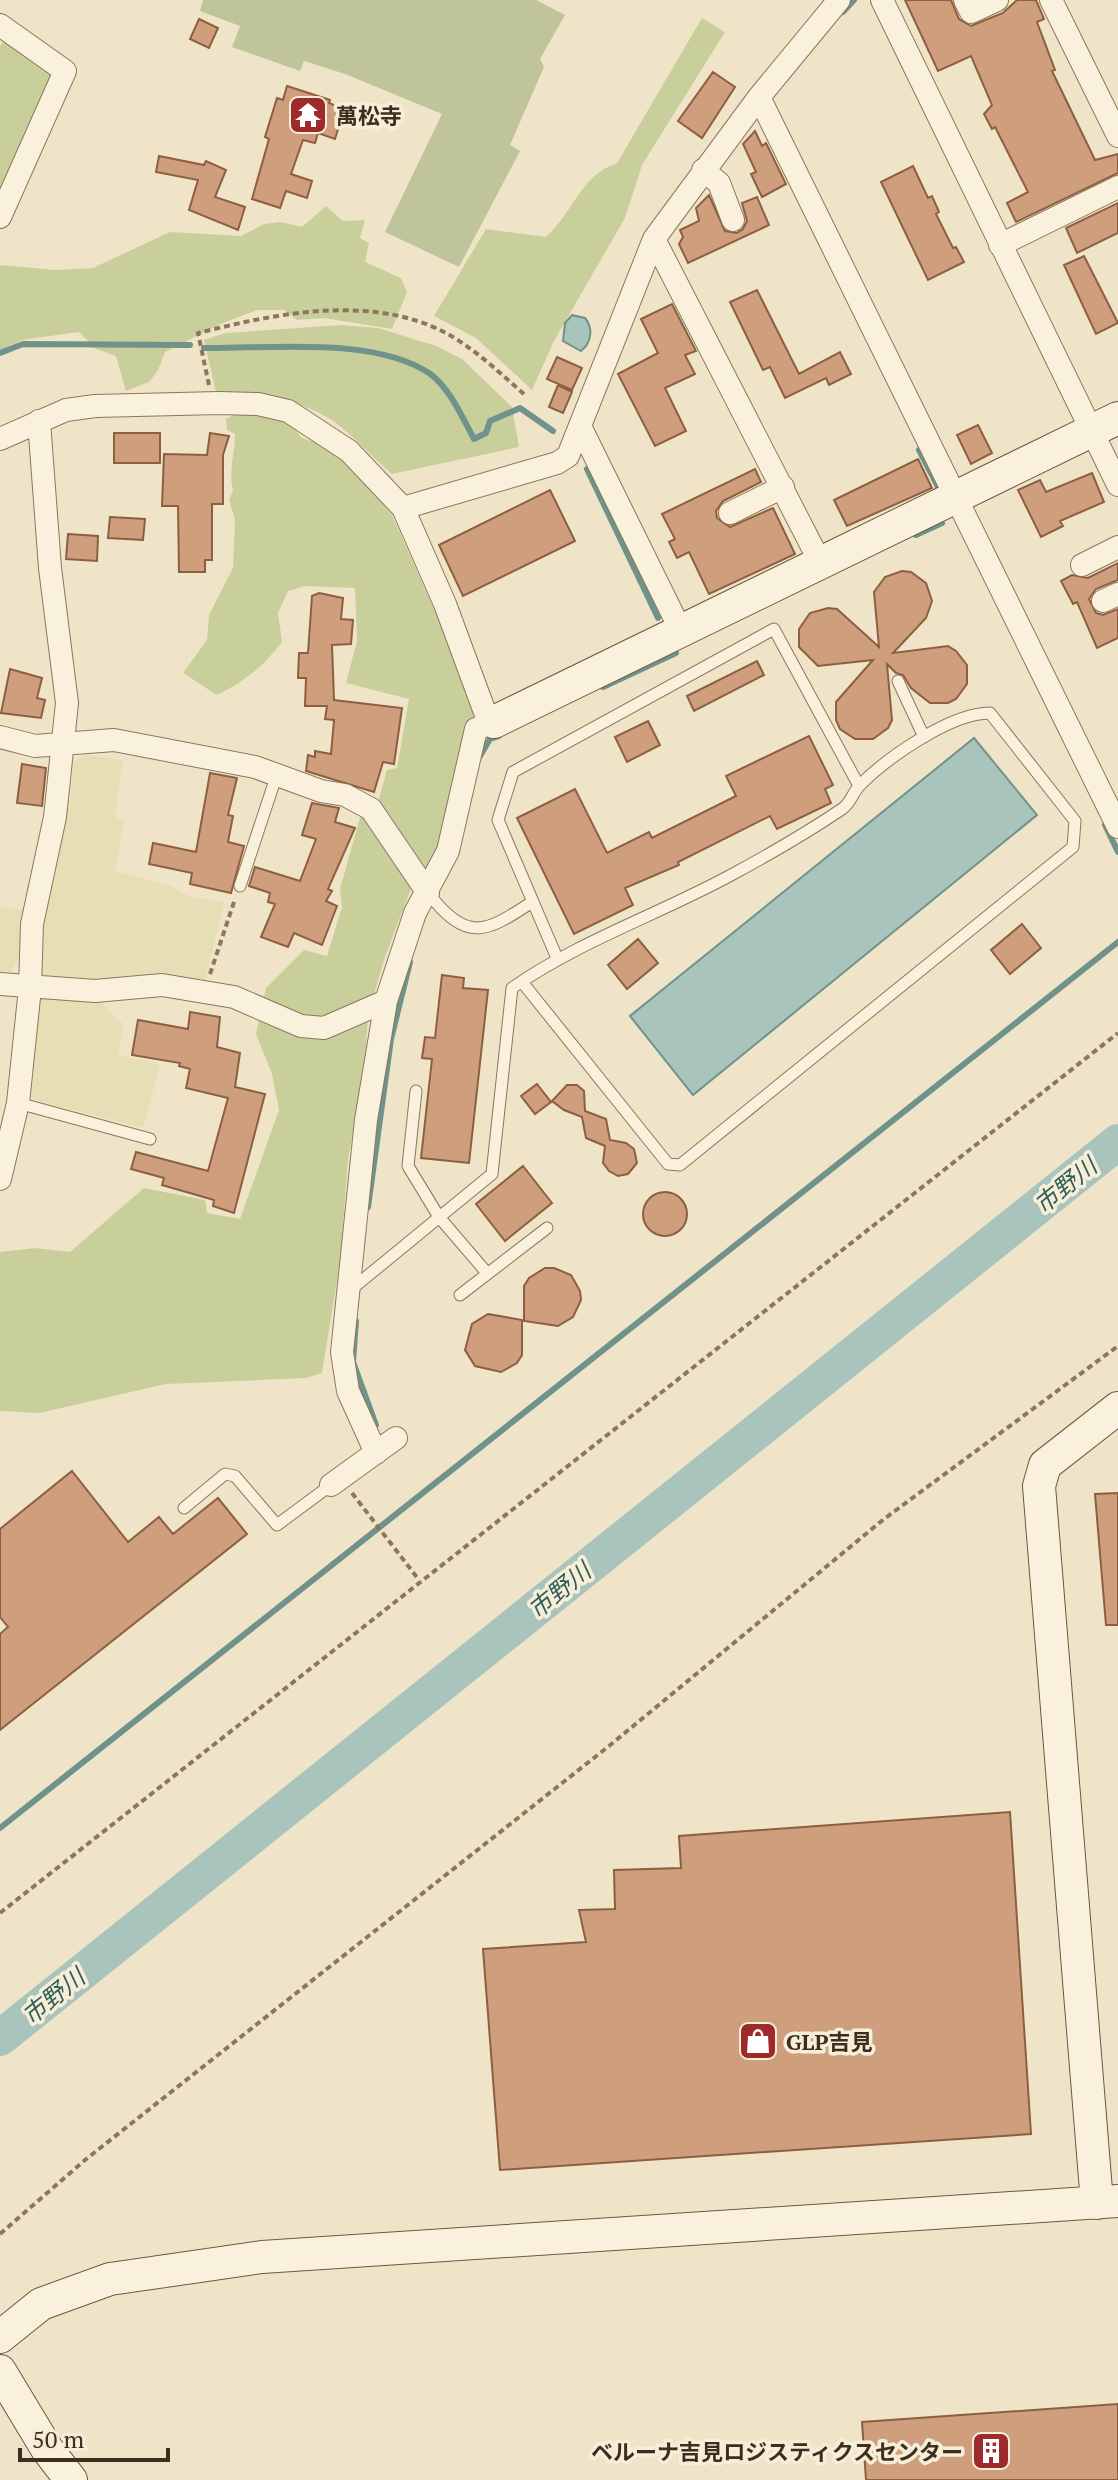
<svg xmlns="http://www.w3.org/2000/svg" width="1118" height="2480" font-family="'PT Serif','Noto Sans JP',serif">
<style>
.farmland{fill:#e6deb5}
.green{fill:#c9cf9b}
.cemetery{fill:#bfc49a}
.water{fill:#a9c4bc;stroke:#6f938a;stroke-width:2}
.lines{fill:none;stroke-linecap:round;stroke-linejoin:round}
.stream{stroke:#6f938a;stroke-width:6}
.river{stroke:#a9c4bc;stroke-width:36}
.building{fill:#cf9f7d;stroke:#8d5f41;stroke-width:2}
.lane-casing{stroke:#8d765c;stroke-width:13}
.street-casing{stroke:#8d765c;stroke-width:24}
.secondary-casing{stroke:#6f573f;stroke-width:34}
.path{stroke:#8d765c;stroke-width:4;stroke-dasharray:6 4;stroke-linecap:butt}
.lane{stroke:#faf1dc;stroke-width:11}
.street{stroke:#faf1dc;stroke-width:22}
.secondary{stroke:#faf1dc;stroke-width:32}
.labels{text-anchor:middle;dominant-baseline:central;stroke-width:7;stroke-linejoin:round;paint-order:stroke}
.poi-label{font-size:22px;font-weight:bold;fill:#3d2e20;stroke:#f7eed8;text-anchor:start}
.water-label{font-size:24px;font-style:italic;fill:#2f5d5a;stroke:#f7eed8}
</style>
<rect width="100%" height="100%" fill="#f0e4c8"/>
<path class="farmland" d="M85,755L123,760L115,817L124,820L115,871L171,886L190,897L224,902L204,986L53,979L42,974L38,967L41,931L69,806L74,762Z
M0,907L23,910L19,955L11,974L0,973Z
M41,997L99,998L117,1020L124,1024L118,1055L160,1064L143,1128L34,1100L29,1095L36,1005Z"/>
<path class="green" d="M702,18L725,32L642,165L625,218L554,341L532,390L476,338L434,316L486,229L546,237C575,210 580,176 617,163Z
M4,40L55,73L0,195V46Z
M326,206L343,221L365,220L360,238L369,243L365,262L401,278L407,292L392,329L324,318L297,320L284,310H257L220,324L165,352L158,370L149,382L126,391L116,356L96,349L79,332L22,340L0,350V265L56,270L93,268L170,232L241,236L264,224L281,222L302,227Z
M341,325L378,328L436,346L462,359L512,407L519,447L392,474C374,459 359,442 341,427C307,399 258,394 216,392L204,340L226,333Z
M239,412L284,416L302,438L336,449L392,515L453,652L474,713L452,787L440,851L412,886L385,957L368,1015L365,1065L348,1160L340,1262L322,1373L306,1378L166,1384L39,1413L0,1411V1252L35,1248L70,1252L144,1188L205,1200L207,1213L240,1219L279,1110L272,1074L256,1034L266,988L304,950L327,956L342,907L340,889L365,800L378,802L387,770L397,768L409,699L346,683L357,641L355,588L305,586L288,591L278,613L282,642C263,667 245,681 217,695L183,673L207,640L209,615L233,568L235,520L229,500L233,491C228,470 235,455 235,434L227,430L226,419Z"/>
<path class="cemetery" d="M203,0H536L565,15L540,59L544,67L510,145L520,151L459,267L385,232L442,114L345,74L304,61L300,71L232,47L240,26L200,11Z"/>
<path class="water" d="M572,315L585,318C594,329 591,343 581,351L563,341L565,323Z
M974,738L1037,815L693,1095L630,1016Z"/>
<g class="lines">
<path class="stream" d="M843,12L854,0
M204,348C269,349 372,336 429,373C450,388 462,417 474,439L486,433L490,421L520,408L553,431
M0,353L23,344L190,345
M919,450L939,489
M587,469L658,618
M916,535L942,523
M603,687L676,653
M480,756L490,739L499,736
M1105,825L1118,852
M368,1207L391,1039L410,962
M356,1321L353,1362L376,1425
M0,1828L1118,942"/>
<path class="river" d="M0,2038L1118,1142"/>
</g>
<path class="building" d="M905,0H951L959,19L971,26L1003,13L1017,0H1036L1044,19L1037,22L1055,70L1052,71L1095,160L1118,154V173L1016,222L1007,203L1028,192L995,127L992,129L984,114L992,105L971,56L938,71Z
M199,19L218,28L209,48L190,39Z
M713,72L735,87L702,138L678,121Z
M287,86L330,100L329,103L341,108L338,115L342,116L335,139L318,133L315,143L303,140L291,174L312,181L307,198L286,191L280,208L252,199L269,139L265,137L277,98L283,100Z
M755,131L762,146L766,143L786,184L762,197L751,174L756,172L743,144Z
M159,156L204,165L206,161L226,170L215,197L245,207L238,230L189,210L198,180L156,172Z
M913,166L928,198L932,196L939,212L936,214L953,248L956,247L964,262L928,280L881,182Z
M709,195L725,231L737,233L743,229L747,221L742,203L757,197L769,225L688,263L679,244L683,237L680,230L699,221L696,208Z
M1118,203V233L1077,253L1066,228Z
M1084,256L1118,323L1096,334L1064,265Z
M757,290L799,374L840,352L851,374L829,385L826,378L785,398L770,367L763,370L730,302Z
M672,304L696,351L685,355L695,374L665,388L686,431L655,446L618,374L658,353L641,319Z
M557,357L582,368L572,390L547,379Z
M558,385L572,392L563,413L549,407Z
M978,425L992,453L971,464L957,435Z
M114,433H160V463H114Z
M210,433L229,436L223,455V504H212V560H205V572H179L178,506H162L164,454L207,455Z
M918,459L932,488L847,526L834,500Z
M755,469L761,482L723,501L716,511L717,518L730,527L773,508L795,554L709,594L689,552L677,558L669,542L675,539L662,514Z
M1092,473L1104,502L1060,521L1063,526L1041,537L1018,490L1040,480L1046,492Z
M550,490L575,541L463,596L439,545Z
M110,517L145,519L143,540L108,538Z
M68,534L98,536L97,561L66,559Z
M1118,563V580L1096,589L1089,599L1096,613L1103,615L1118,609V638L1097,648L1077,602L1073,604L1061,581L1072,575L1088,578Z
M902,571L911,572L926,583L932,601L926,618L893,653L948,646L956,651L967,665V684L956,699L948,703H930L911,688L903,675L896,673L887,664L892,720L888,728L873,739H855L840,729L836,720V702L873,660L818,666L799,647V629L810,613L828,608L837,609L879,647L874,592L885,577Z
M319,593L343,598L341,619L353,620L351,644L332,645L334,700L402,708L394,764L383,762L374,792L306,771L308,755L315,757V751L331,754L334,720L325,719L327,706H305L306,678H298L299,653H308L312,596Z
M757,661L764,675L694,711L687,696Z
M10,669L42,678L37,698L45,700L41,718L1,713Z
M648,721L660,745L627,762L615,737Z
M809,736L833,785L825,789L831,803L777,829L770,816L678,862L679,865L625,888L633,905L574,934L517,818L575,789L607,853L649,832L652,838L736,796L726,776Z
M22,764L46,768L42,806L17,803Z
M210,773L237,778L228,815L233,816L228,842L244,846L231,893L190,884L192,873L149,864L153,843L196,852Z
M312,803L339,808L335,822L355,828L328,889L332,891L326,901L337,906L322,945L294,933L288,947L261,937L275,904L268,902L270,893L249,886L255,867L300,881L316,839L302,835Z
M1022,924L1041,948L1010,974L991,950Z
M638,939L658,963L627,989L608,965Z
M442,975L464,978L463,988L488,990L469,1163L421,1158L432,1059L422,1058L425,1037L435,1038Z
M190,1012L220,1017L217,1047L240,1053L235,1087L265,1094L234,1213L213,1206L214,1200L162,1185L164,1178L131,1169L136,1152L208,1171L228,1098L186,1088L190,1069L179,1066L180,1063L132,1055L138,1020L188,1029Z
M537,1084L551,1102L535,1114L521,1096Z
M567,1085H577L584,1091L585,1111L606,1119L610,1140L626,1143L634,1149L637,1163L628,1174L618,1176L609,1171L603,1163L605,1146L586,1138L582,1117L564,1110L552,1101Z
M523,1166L552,1203L505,1241L476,1204Z
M643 1214a22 22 0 1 1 44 0a22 22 0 1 1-44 0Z
M545,1268H554L571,1275L580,1291L581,1300L573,1317L558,1326L524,1321V1286L529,1278Z
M488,1314L522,1320V1355L517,1363L501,1372L475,1366L465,1350L472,1324Z
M72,1471L128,1542L159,1517L173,1534L218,1498L247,1534L0,1730V1634L8,1627L0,1617V1529Z
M1118,1493V1625H1106L1095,1494Z
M1010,1812L1031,2134L500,2170L483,1949L586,1942L579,1910L615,1909L614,1870L681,1868L679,1836Z
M1118,2404V2480H866L862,2422Z"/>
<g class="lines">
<g class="lane-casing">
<path id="lane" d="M898,681L924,737
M240,886L276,777
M428,893C467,942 484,934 532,902
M557,958L498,820L513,772L774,629L859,786
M416,1091L408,1166L439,1217L487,1273
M18,1103L150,1139
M348,1292L492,1174L512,988C581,940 660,914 733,874C770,854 808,832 842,809C851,803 853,792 860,785C888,757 951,713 990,713L1075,821L1073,847L680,1165L668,1164L522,982
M460,1295L547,1228
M184,1508L225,1474L235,1476L277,1525L331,1485"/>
</g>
<g class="street-casing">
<path id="street" d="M882,0L1118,485
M965,0L971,12L997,0
M1051,0L1118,136
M0,25L65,71L0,217
M759,97L1118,827
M703,170L719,183L733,220
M654,239L821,564
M1000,245L1118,187
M580,426L681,631
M0,439L66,410L95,406L219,403L258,404L288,411L349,451L403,508L445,604L486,715L494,722L476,729L448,851L415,913L386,1001L366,1120L342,1352L348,1391L376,1453
M403,508L557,463L568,456L654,239L759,97L839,0
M730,513L783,487
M1082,565L1118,547
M1103,601L1118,594
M0,737L35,746L114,740L255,767L321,791L345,795L371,809L428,893
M0,984L95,991L162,985L234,997L301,1026L324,1028L386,1001
M0,1179L18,1103L30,988L32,924L55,817L67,703L50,568L39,421
M331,1485L396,1438"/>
</g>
<g class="secondary-casing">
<path id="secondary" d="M494,722L1118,418
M1097,2203L1039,1486L1045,1465L1118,1408
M0,2337L41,2304L110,2279L262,2257L1118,2201
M0,2371L47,2449L71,2480"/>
</g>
<path class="path" d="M209,385L198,333C274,314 367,294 442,331C472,346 500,373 525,395
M210,974L235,899
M352,1493L419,1580
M0,1913L1118,1033
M0,2234L85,2160L609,1746L884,1519L1118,1346"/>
<use href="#lane" class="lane"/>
<use href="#street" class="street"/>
<use href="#secondary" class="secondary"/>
</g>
<defs>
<g id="temple-square" transform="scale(2)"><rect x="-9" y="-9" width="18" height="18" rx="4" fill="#9e2a2b" stroke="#f7eed8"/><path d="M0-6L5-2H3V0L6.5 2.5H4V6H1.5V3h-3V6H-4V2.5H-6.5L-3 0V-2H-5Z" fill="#fff"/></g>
<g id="shop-square" transform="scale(2)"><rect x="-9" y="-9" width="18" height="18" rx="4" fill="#9e2a2b" stroke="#f7eed8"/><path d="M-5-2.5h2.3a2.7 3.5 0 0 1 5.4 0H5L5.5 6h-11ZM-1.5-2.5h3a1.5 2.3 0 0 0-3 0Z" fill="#fff"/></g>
<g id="building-square" transform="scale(2)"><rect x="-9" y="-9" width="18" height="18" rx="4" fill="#9e2a2b" stroke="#f7eed8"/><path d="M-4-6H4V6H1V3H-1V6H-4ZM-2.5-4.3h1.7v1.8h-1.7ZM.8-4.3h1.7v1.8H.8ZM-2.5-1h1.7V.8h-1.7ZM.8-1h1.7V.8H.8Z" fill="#fff"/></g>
</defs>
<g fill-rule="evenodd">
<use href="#temple-square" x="308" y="115"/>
<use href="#shop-square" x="758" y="2041"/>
<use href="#building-square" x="991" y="2451"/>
</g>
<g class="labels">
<g class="poi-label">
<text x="336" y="115">萬松寺</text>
<text x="786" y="2041">GLP吉見</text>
<text x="963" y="2451" text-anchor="end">ベルーナ吉見ロジスティクスセンター</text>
</g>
<g class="water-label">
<text transform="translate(1065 1185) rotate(-39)">市野川</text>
<text transform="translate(559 1590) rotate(-39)">市野川</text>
<text transform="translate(53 1996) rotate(-39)">市野川</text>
</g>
</g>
<path d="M20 2448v12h148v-12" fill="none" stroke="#3d2e20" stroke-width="4"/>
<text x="32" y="2448" font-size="24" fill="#3d2e20" stroke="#f7eed8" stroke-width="6" paint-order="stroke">50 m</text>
</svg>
